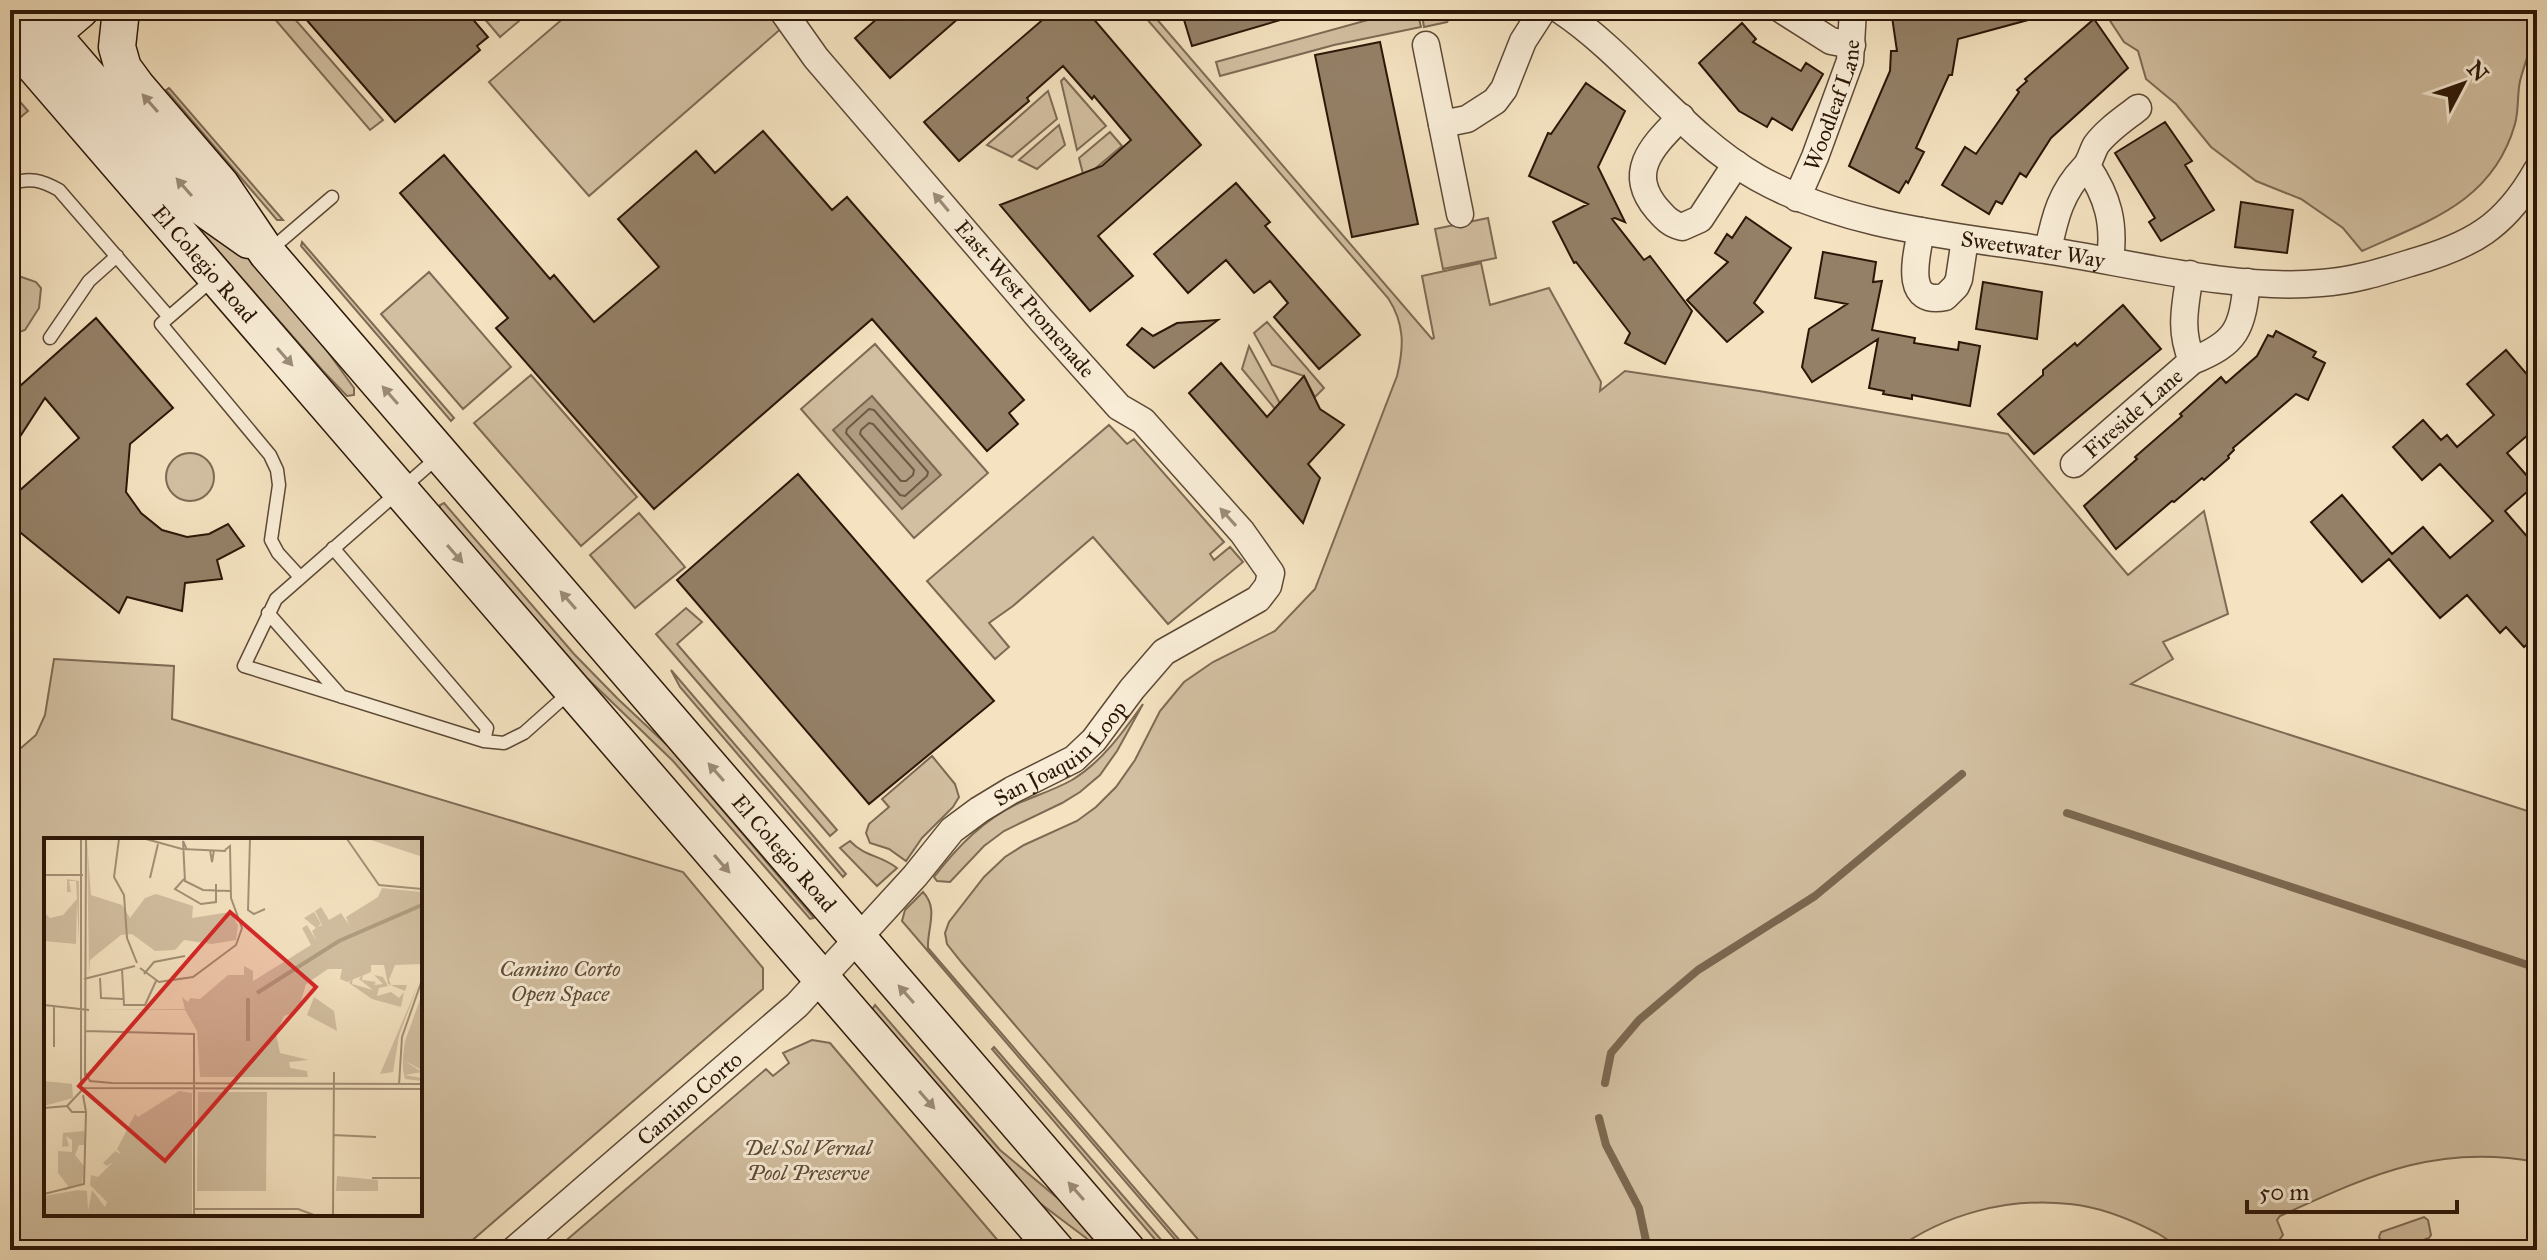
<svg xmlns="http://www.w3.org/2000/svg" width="2547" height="1260" font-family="'IM FELL Great Primer',serif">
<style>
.green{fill:#d2bfa1;stroke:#7e6a54;stroke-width:2;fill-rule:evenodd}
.water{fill:#b09d81;stroke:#7b6750;stroke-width:2}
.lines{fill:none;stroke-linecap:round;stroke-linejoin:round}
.shore{stroke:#6e5a44;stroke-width:2}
.stream{stroke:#7b6750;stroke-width:8}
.building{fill:#948067;stroke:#2b1607;stroke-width:2}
.lane-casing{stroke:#5d4935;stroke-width:15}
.street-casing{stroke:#5d4935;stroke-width:29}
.secondary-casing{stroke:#2b1607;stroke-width:39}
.lane{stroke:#f8ecd6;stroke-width:12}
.street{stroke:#f8ecd6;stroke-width:26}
.secondary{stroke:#f8ecd6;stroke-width:36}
.oneway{fill:#9c8c79}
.labels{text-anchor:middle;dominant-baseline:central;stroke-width:6;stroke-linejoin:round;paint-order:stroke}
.street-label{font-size:22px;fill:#2b1607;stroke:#f8ecd6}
.park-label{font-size:22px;font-style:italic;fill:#5d4935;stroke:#f8ecd6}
.inset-river{fill:none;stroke:#b09d81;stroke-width:4}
.inset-road{fill:none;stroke:#a49076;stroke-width:2}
.view{fill:#d62828;fill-opacity:0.15;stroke:#d62828;stroke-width:4}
.inset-edge{fill:none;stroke:#2b1607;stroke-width:4}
</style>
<rect width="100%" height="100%" fill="#f4e2c0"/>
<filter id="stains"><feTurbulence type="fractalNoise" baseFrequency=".0025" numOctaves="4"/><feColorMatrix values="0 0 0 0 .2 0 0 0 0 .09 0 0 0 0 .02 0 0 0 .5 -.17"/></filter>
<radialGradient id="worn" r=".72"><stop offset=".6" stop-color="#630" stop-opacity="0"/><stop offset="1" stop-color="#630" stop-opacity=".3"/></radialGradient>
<path class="green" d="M267,10H287L383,120L370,130Z
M477,10H532L500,37Z
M573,10H768L783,27L589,196L489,82Z
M1139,10H1149L1432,339L1434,338L1422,276L1481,263L1490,305L1549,288L1601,382L1600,391L1625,371L1759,391L2008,434L2128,575L2204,511L2228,614L2163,642L2173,659L2131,684L2537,814V1162C2436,1143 2369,1176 2280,1216L2277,1220L2283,1235C2279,1242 2271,1246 2263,1249C2256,1251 2191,1252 2184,1250C2175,1246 2166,1238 2157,1233C2130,1219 2101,1207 2070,1204C2008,1197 1945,1214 1895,1250H1207L962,963L947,944L945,933L949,922L984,877L1005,857L1024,845L1077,821L1096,807L1116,787L1135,760L1160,711L1184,682L1213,662L1275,631L1315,589L1397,376C1404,347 1405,324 1388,298Z
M1404,10H1417L1421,27L1334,45L1220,76L1216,62Z
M1421,10H1453V12L1447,22L1424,27Z
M2103,10H2537C2537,34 2526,58 2520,81C2517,95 2519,110 2515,124C2493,202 2428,221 2362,251L2343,228L2301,199L2256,181L2211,147L2176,104L2146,79L2138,51L2124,42Z
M1064,78L1106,126L1077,150L1061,81Z
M169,88L283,220H277L166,90Z
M1048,91L1057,119L1012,157L987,145Z
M10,96H15L28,111L10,126Z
M102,118L250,258L322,344L354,388V395L347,396L323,371Z
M1059,125L1065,145L1037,169L1019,160Z
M1110,132L1122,146L1084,178L1079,158Z
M1488,218L1496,258L1443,269L1435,229Z
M302,242L454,418L451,421L301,246Z
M429,272L511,367L463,409L381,314Z
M10,273L36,282L41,288L39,308L25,330L17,333L10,328Z
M1267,322L1324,388L1315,397L1304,376L1272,365L1254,333Z
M875,344L988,473L914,538L801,409Z
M1249,346L1289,420L1285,421L1242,369Z
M531,375L637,497L581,546L474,423Z
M1109,425L1127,444L1134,439L1224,542L1210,554L1214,560L1230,547L1243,562L1168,624L1093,537L1013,606L989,623L1009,647L995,659L927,581Z
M166 477a24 24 0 1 1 48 0a24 24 0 1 1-48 0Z
M444,503L574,654L618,699L669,747L814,918L810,919L673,761L587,678L440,509V505Z
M639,513L685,567L635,608L590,555Z
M686,608L702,622L677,644L837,830L830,836L656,634Z
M54,659L174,666L172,719L683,872L763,968V989L461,1250H10V748H21L36,735L45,715ZM46,840H420V1214H46Z
M671,670L846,874L843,877L680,687Z
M1143,704L1117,751L1100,775L1080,792L1062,803L1004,831L984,846L950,882L937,881L934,877C958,846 984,819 1021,802C1038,795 1056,789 1072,780C1102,762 1123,732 1143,704Z
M932,756L955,784L959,797L953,807L922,838L906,861L889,849L870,843L866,833L869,824L889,807L882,799Z
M850,841C865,857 881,855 897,868L877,886L840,848Z
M923,892C939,909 927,928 928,948L1188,1250H1184L902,921L905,910Z
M875,1005L1000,1150L1061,1201L1104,1250H1097L1086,1238L1037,1201L872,1010Z
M812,1040L830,1043L1006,1250H555L766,1069L773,1076L789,1063L783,1053Z
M994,1047L1170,1250H1164L992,1049Z
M2424,1217L2428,1220L2431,1235L2429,1238L2394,1250H2385L2379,1237L2381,1232Z"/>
<path class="water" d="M872,396L941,475L902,509L833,430Z"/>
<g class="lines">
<path class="shore" d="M869,409L874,410L928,472L927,476L905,496L900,495L846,433L847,429Z
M869,423L873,424L914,470L913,475L906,481H901L860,434L861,430Z"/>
<path class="stream" d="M2067,813L2537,968
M1605,1083L1611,1053L1639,1020L1698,970L1815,896L1962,774
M1599,1118L1606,1145L1639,1208L1648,1250"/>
</g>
<path class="building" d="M298,10H465L488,37L477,46L480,50L395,122Z
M887,10H968L890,78L855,38Z
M1054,10H1086L1201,145L1098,236L1133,276L1090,311L1000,205L1102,166L1131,140L1094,96L1092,99L1063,66L1027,98L1029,101L959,161L924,122Z
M1181,10H1293L1294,16L1192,46Z
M1891,10H2038L2039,17L1958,39L1952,75H1949L1916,148L1924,152L1908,183L1906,181L1899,193L1849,166L1890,71L1891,51H1897Z
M2094,19L2128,68L2051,138L2026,177L2020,173L2002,204L1996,201L1989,214L1942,185L1965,147L1976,154L2019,92L2017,90L2027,81L2025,79Z
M1742,23L1756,39L1753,42L1801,71L1806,63L1823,74L1792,130L1772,118L1767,127L1739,111L1699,63Z
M1380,42L1418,224L1352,237L1315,55Z
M1586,83L1625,111L1598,167L1625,222L1615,218L1612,219L1644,260L1650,256L1692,311L1665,364L1625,343L1630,333L1576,262L1574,263L1553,222L1588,204L1529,176L1548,133L1551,134Z
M2165,122L2192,161L2185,165L2214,210L2161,241L2149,222L2155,218L2115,153Z
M763,131L832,210L847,197L1024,400L1009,413L1018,424L987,451L872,319L654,509L496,328L508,318L400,193L444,155L550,279L554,275L594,322L659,267L618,219L696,151L715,173Z
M1236,183L1270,222L1265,226L1360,335L1319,369L1274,317L1288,303L1270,281L1254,293L1226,260L1188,293L1154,254Z
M2241,202L2293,210L2287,253L2235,247Z
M1746,217L1791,248L1754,303L1763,312L1727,342L1687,300L1728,262L1715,253L1727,234L1732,238Z
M1823,252L1876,262L1873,282L1882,281L1872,330L1915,338L1914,343L1958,350L1959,342L1980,346L1970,406L1912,395V399L1883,394L1884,391L1869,388L1878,339L1812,382L1802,367L1809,329L1847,304L1815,298Z
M1983,282L2042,292L2037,339L1976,329Z
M2123,305L2161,349L2034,454L1998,414L2043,375V370L2075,343L2077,346Z
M96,318L173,408L130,444L126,492L141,513L162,530L187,537L209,534L228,524L244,546L217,560L222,579L185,583L182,611L127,597L119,613L10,524V499L79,438L45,398L10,452V395Z
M1218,320L1154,368L1127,345L1142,328L1153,336L1177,323Z
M2276,331L2316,352L2313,357L2325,363L2308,400L2296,394L2233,448L2234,450L2228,456L2229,458L2204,480L2202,478L2174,502L2172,501L2116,549L2084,506L2137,459L2135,457L2182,416L2180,414L2221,377L2226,383L2257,356L2268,335L2273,337Z
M2506,350L2537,386V427L2507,453L2535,485L2505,511L2537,548V636L2524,647L2506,627L2500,633L2467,595L2440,618L2389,559L2362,582L2311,522L2342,495L2392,554L2423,527L2450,558L2493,521L2440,464L2422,480L2393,447L2423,420L2441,440L2447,435L2457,447L2494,415L2467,384Z
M1221,363L1267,417L1304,376L1320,409L1344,425L1308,464L1320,478L1303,523L1189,393Z
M798,474L994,701L869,804L677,580Z"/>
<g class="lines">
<g class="lane-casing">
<path id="lane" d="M10,184C30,177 41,180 59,190L169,317
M269,251L332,197
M213,279L161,324L270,455L277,470L279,485L271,540L278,553L300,577
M50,338L89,281L117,256
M438,457L276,599L244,666L484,741L504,743L524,733L570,692
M333,548L487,728L484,741
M268,613L342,697"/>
</g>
<g class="street-casing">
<g id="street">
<path id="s1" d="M1560,10C1632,58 1682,135 1758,178C1846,227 1948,235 2045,250C2130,263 2236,291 2321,283C2352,281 2381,272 2410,263C2471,246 2505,227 2537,170"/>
<path d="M1782,10L1831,41L1852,45"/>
<path d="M1426,45L1460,214"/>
<path d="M1681,117C1654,145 1625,171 1657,209C1665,218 1670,224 1682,227L1700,219L1736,164"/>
<path d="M1442,124L1467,119L1495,101L1504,89L1523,41L1543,10"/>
<path d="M2087,166C2108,197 2115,223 2110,260"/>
<path id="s2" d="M1797,198L1815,157L1850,61L1853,10"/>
<path d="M1921,231C1917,254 1902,306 1945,297L1956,286L1959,279L1965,239"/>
<path d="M2048,250C2055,216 2061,192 2085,167C2090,162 2092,152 2096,145C2107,130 2124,119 2138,108"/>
<path d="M2190,274C2185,307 2179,329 2192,361"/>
<path id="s3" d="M2074,464L2192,361C2237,343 2242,329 2247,282"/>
<path id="s4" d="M514,1250L797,1005L915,876L952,830L979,810L1012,790L1074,759L1094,740L1132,689L1164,652L1258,599L1268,586L1271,573L1242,532L1143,421L1119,407L1042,321L816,58L782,10"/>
</g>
</g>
<g class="secondary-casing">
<g id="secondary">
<path d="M31,10L198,204L249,240"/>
<path id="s5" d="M121,10L117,47L123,68L137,87L221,185L267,253L1127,1250"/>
<path id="s6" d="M10,38L1056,1250"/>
<path d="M33,50L80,10"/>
</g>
</g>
<use href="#lane" class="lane"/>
<use href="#street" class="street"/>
<use href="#secondary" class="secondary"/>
</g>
<defs><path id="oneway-solid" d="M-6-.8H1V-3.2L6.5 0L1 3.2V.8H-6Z" transform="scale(2)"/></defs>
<g class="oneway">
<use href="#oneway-solid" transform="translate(150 103) rotate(-131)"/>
<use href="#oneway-solid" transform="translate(184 187) rotate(-131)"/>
<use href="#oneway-solid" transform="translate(941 202) rotate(-130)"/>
<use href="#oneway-solid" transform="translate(285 357) rotate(49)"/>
<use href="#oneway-solid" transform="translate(390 395) rotate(-131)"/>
<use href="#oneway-solid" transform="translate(1228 517) rotate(-132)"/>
<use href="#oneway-solid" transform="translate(455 554) rotate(49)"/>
<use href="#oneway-solid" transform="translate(568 600) rotate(-131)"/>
<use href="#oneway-solid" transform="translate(716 772) rotate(-131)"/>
<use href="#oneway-solid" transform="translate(722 864) rotate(49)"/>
<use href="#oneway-solid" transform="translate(906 994) rotate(-131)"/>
<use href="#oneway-solid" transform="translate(927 1100) rotate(49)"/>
<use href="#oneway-solid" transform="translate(1076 1191) rotate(-131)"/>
</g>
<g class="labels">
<g class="street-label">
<text stroke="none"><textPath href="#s2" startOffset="100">Woodleaf Lane</textPath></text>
<text stroke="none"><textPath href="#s1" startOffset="546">Sweetwater Way</textPath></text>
<text stroke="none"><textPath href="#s6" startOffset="298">El Colegio Road</textPath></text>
<text transform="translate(1025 299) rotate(49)">East-West Promenade</text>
<text stroke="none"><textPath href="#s3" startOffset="78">Fireside Lane</textPath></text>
<text stroke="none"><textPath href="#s4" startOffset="742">San Joaquin Loop</textPath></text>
<text stroke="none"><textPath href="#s5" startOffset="1086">El Colegio Road</textPath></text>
<text stroke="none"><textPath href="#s4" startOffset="232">Camino Corto</textPath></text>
</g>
<g class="park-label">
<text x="560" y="968">Camino Corto<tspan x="560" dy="25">Open Space</tspan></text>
<text x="808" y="1147">Del Sol Vernal<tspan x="808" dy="25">Pool Preserve</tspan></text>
</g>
</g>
<g transform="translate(44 838)">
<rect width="378" height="378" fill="#f4e2c0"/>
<path d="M43,1L47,57L78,67L86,80L101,60L112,56L149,68L148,80L186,74L194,87L192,102L168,106L140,102L131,112L111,113L88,96L77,97L46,122L45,137ZM324,1H378V19L376,18ZM23,41L35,43V104L33,63L32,106L0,103V74L6,80L19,77L33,61L32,43H25L27,54H23ZM338,50L378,54V126L351,127L345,142L347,147H363L361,153L344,146L340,127H327V134L303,144L296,141L298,131H284L262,146L254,173L240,178L232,196L236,215L265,222L245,224L246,230L263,233L264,239H156L153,193L141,172L46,171H141L138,159L144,164L146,160L156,161L184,137H200V128L209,133V143L267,107L258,90L263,87L273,104L268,93L272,90L260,80L270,74L277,86L273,89L278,87L271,73L277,69L285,82L297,75L305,87L302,79L334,59ZM319,136L318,142L332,144L330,147L339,146L330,137L339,139L344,148L335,150L333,158L347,154L355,160L360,154L357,169L328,161L305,145L309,139L308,146L329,152L315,141ZM374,147L355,198L349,234L336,236ZM378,156V232L359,222L378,234L361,237L378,240V243L361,241L359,232V218L361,203ZM270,159L290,173L293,193L263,177ZM0,243L28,246L29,260L0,268ZM135,253L148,255V377H0V358L34,352L43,353L44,373L48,352L61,369L63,364L46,347L47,337L54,339L70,323L63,328L59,325L71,313L77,316L73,311L91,276L94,279ZM154,254H223L222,353H153ZM40,293L41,307H35L31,317L40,328L38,346L20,353L24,348L14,335V313L28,314V302L22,298L25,308L18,309L19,295ZM293,338L334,342V353H292Z" fill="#d2bfa1"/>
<path class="inset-river" d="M213,155L295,103L378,67M204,203V160"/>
<path class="inset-road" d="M37,1V250L378,251M75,1L70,39L80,57L83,100L93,125M102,1L138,11L182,13M206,1L204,72L210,76L221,71M303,1L335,47L378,51M143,12L139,3L141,43L159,52L186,53M166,12L168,24L170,12M0,37H39M106,40L114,6M140,41L131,51L157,66L172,64V46M96,130L115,144L149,139L192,107L198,90L187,60L186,8L181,12M78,131L80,167H101L112,143M100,136L110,124L141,118M56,140L57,160L79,161M40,141L91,128M0,167L45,172M42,193L150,196V377M10,209V168M41,234L46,243L68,245L378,246M41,238L42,1M355,247L358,199L378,142M23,268L28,274H42L39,257M0,270L23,268L40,250M289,297L332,299M328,340H378M0,356L40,346L42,274M150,371H254L270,377M289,377L290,234"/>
<path class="view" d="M186,74L272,149L121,323L35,248Z"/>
<rect width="378" height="378" class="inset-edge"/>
</g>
<rect width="2547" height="1260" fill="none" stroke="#f4e2c0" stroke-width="40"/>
<rect x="12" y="12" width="2523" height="1236" fill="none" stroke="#2b1607" stroke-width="4"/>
<rect x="20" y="20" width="2507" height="1220" fill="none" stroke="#2b1607" stroke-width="2"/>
<g transform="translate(2463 84) rotate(49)" stroke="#f8ecd6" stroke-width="6" paint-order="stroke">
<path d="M0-6L14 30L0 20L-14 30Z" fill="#2b1607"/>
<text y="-12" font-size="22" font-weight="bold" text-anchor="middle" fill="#2b1607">N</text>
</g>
<path d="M2247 1200v12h210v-12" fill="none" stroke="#2b1607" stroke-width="4"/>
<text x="2259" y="1200" font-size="24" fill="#2b1607" stroke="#f8ecd6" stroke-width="6" paint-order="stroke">50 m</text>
<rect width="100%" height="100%" filter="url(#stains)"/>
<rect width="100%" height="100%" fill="url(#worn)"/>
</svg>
